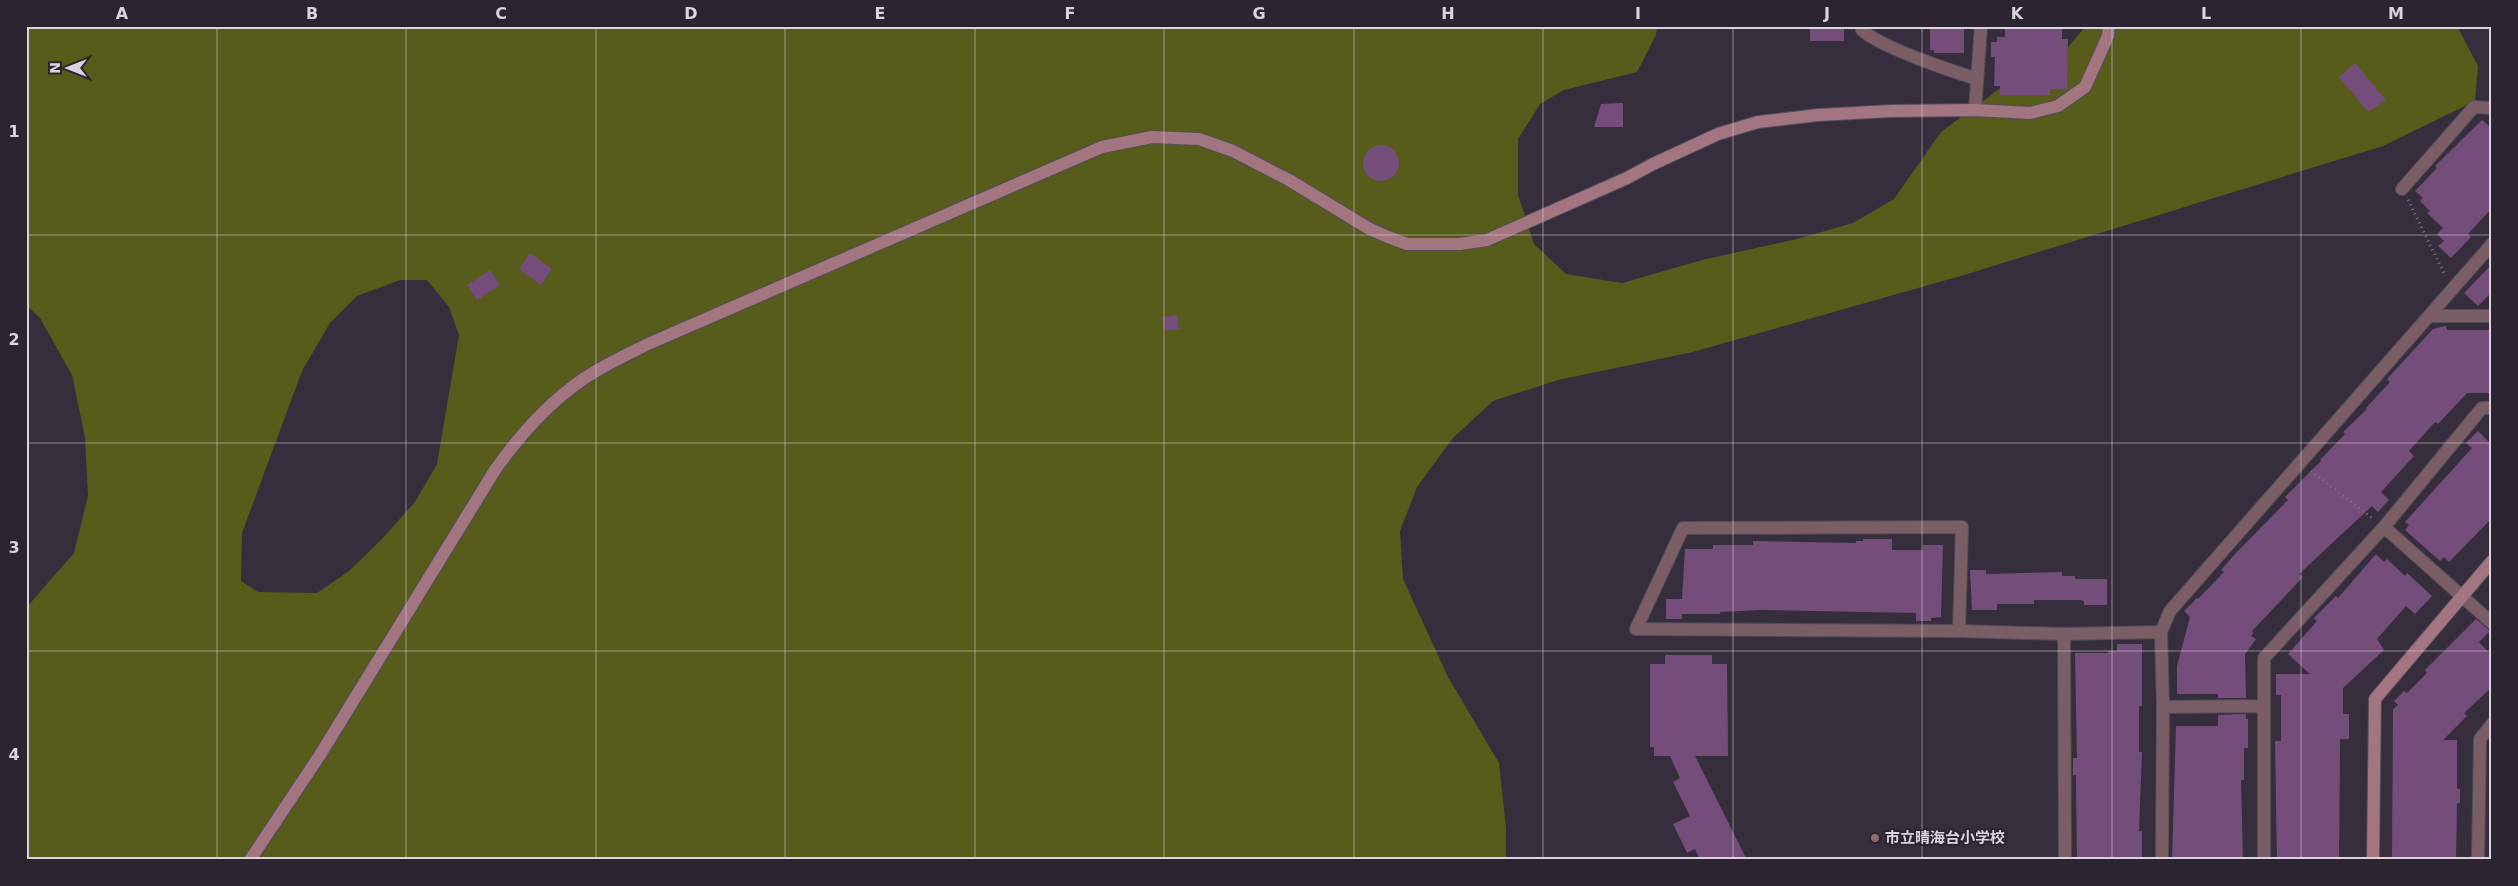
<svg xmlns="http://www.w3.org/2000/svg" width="2518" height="886" font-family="'DejaVu Sans','Noto Sans JP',sans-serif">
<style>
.forest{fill:#575c1b;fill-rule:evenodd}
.building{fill:#754d7b}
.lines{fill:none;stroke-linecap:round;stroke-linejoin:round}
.street-casing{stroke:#534c59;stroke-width:14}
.secondary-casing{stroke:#534c59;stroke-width:14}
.path{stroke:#7d7782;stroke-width:3;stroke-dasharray:1 4;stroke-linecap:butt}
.street{stroke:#7a5d65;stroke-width:12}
.secondary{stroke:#a27581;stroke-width:12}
.grid{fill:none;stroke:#d9d4dd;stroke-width:1;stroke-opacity:0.55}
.education-dot{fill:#8d6e63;stroke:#2c2431;stroke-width:2}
.labels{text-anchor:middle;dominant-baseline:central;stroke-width:4;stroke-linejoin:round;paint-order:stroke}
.poi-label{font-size:15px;font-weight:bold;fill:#d9d4dd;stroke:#2c2431;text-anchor:start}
.neatline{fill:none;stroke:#d9d4dd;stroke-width:2}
.grid-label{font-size:16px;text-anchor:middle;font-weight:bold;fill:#d9d4dd}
</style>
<rect width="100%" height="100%" fill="#362e3c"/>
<path class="forest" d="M26,26H1657L1656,35L1637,72L1564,90L1540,104L1518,139V195L1534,244L1566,274L1622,283L1702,260L1797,239L1853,223L1894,199L1941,132L2006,84L2057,60L2086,26H2457L2478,66L2475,101L2383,146L1964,275L1693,352L1558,380L1493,401L1452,439L1417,487L1400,531L1403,579L1448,677L1499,763L1506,828V860H26V608L74,553L88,496L85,437L72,375L40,318L26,305ZM400,280H427L449,307L459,335L437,464L415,502L382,539L349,571L317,593L258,592L241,581L242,533L302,371L330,323L357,296Z"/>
<path class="building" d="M1810,26H1844V41H1810Z
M1930,26H1964V53H1934V50H1930Z
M2005,26H2062V39H2068L2067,89H2050V95H2000V86H1994L1995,57H1991V42H1997V37H2005Z
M2355,63L2386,100L2368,112L2339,77Z
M1623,103V127H1594L1601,104Z
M2482,120L2492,129V208L2468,234L2471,237L2451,258L2438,246L2444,241L2437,234L2443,228L2427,213L2430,211L2420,201L2423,198L2415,191L2437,168L2435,166Z
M1363 163a18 18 0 1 1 36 0a18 18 0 1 1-36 0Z
M530,253L552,269L541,285L519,269Z
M2492,264V292L2478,306L2464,293Z
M490,270L500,285L477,300L467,285Z
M1177,315L1179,329L1164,331L1162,317Z
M2446,326L2447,330H2492V393H2467L2438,424L2435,422L2409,451L2414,456L2381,492L2389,500L2378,512L2372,506L2299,574L2303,577L2252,631L2254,632L2251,636L2256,639L2245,654L2246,698H2218V694H2177V666L2190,617L2184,611L2197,598L2198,599L2224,572L2221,570L2236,553L2288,500L2285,497L2321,461L2320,460L2345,434L2343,432L2367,409L2366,408L2390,382L2387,379L2433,329Z
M2478,431L2492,445V518L2449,562L2444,557L2440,561L2405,530L2409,525L2405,522L2472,448L2466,443Z
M1863,539H1892V550H1923V545H1943L1941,617L1931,618V621H1916V613L1761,610L1720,612V614H1682V619H1666V599H1682L1685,549H1713V545H1753V541L1856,543V541H1863Z
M2376,554L2384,562L2387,559L2405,576L2407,573L2432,596L2415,614L2406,606L2377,639L2384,650L2343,688V714H2349V739H2340L2339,860H2277L2275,741H2281V695H2276V674H2310L2288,654L2317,621L2314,618L2336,596L2338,598Z
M1970,570H1986V574L2062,572V576H2075V579H2107V605H2084V601L2080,600H2034V604H1997V610H1972Z
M2476,619L2490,631L2479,642L2492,656V687L2464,713L2467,716L2443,740H2457V789H2460V803H2457L2456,860H2392L2393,709L2398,705L2394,701L2404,691L2407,693L2427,673L2425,670Z
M2117,644H2142V706H2139V752H2142L2139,831H2142V860H2077L2076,775H2073V758H2077L2075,653H2108V651H2117Z
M1665,655H1712V664H1727L1728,756H1695L1747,860H1700L1695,849L1687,853L1673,824L1690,816L1673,782L1680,778L1670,756H1654V747H1650V664H1665Z
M2246,714V719H2248V748H2244V780H2241L2243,860H2172L2176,726H2218V715Z"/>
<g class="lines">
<g class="street-casing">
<path id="street" d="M1862,26V30C1880,47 1951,71 1977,79
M1975,110L1981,26
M2402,189L2474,107L2492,108
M2429,316H2492
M1962,527L1959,631L1636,629L1683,528Z
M2384,527L2492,623
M1959,631L2064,634L2161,632
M2064,634L2065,860
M2163,707L2262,706
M2162,860L2163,707L2161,632L2170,611L2492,244
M2264,860V658L2384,527L2482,408H2492
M2478,860L2480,739L2492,724"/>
</g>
<g class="secondary-casing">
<path id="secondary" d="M250,860L320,755L495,470C522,432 555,395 596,371C613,361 630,353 648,344L1102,147L1152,137L1199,139L1233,151L1289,180L1368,228L1388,237L1407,244H1460L1487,240L1627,178L1653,164L1718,134L1758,122L1818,115L1891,111L1975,110L2030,113L2058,106L2085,87L2108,36L2109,26
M2373,860L2375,699L2492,561"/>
</g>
<path class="path" d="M2408,200L2445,275
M2311,471L2372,518"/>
<use href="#street" class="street"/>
<use href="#secondary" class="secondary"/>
</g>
<path class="grid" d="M217,26V860M406,26V860M596,26V860M785,26V860M975,26V860M1164,26V860M1354,26V860M1543,26V860M1733,26V860M1922,26V860M2112,26V860M2301,26V860M26,235H2492M26,443H2492M26,651H2492"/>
<circle class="education-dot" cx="1875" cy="838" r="5"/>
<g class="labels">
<g class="poi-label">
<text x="1885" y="838">市立晴海台小学校</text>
</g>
</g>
<rect width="2518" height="886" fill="none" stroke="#2c2431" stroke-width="55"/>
<g transform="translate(68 68) rotate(270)" stroke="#2c2431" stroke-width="4" paint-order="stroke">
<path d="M0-4L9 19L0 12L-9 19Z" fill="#d9d4dd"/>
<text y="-8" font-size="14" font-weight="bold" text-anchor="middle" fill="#d9d4dd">N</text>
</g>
<rect x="28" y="28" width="2462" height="830" class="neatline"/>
<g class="grid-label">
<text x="122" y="19">A</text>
<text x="312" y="19">B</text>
<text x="501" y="19">C</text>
<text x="691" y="19">D</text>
<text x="880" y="19">E</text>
<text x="1070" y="19">F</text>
<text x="1259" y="19">G</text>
<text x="1448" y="19">H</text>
<text x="1638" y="19">I</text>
<text x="1827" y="19">J</text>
<text x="2017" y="19">K</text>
<text x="2206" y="19">L</text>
<text x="2396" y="19">M</text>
<text x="14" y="137">1</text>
<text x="14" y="345">2</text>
<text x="14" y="553">3</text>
<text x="14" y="760">4</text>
</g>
</svg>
